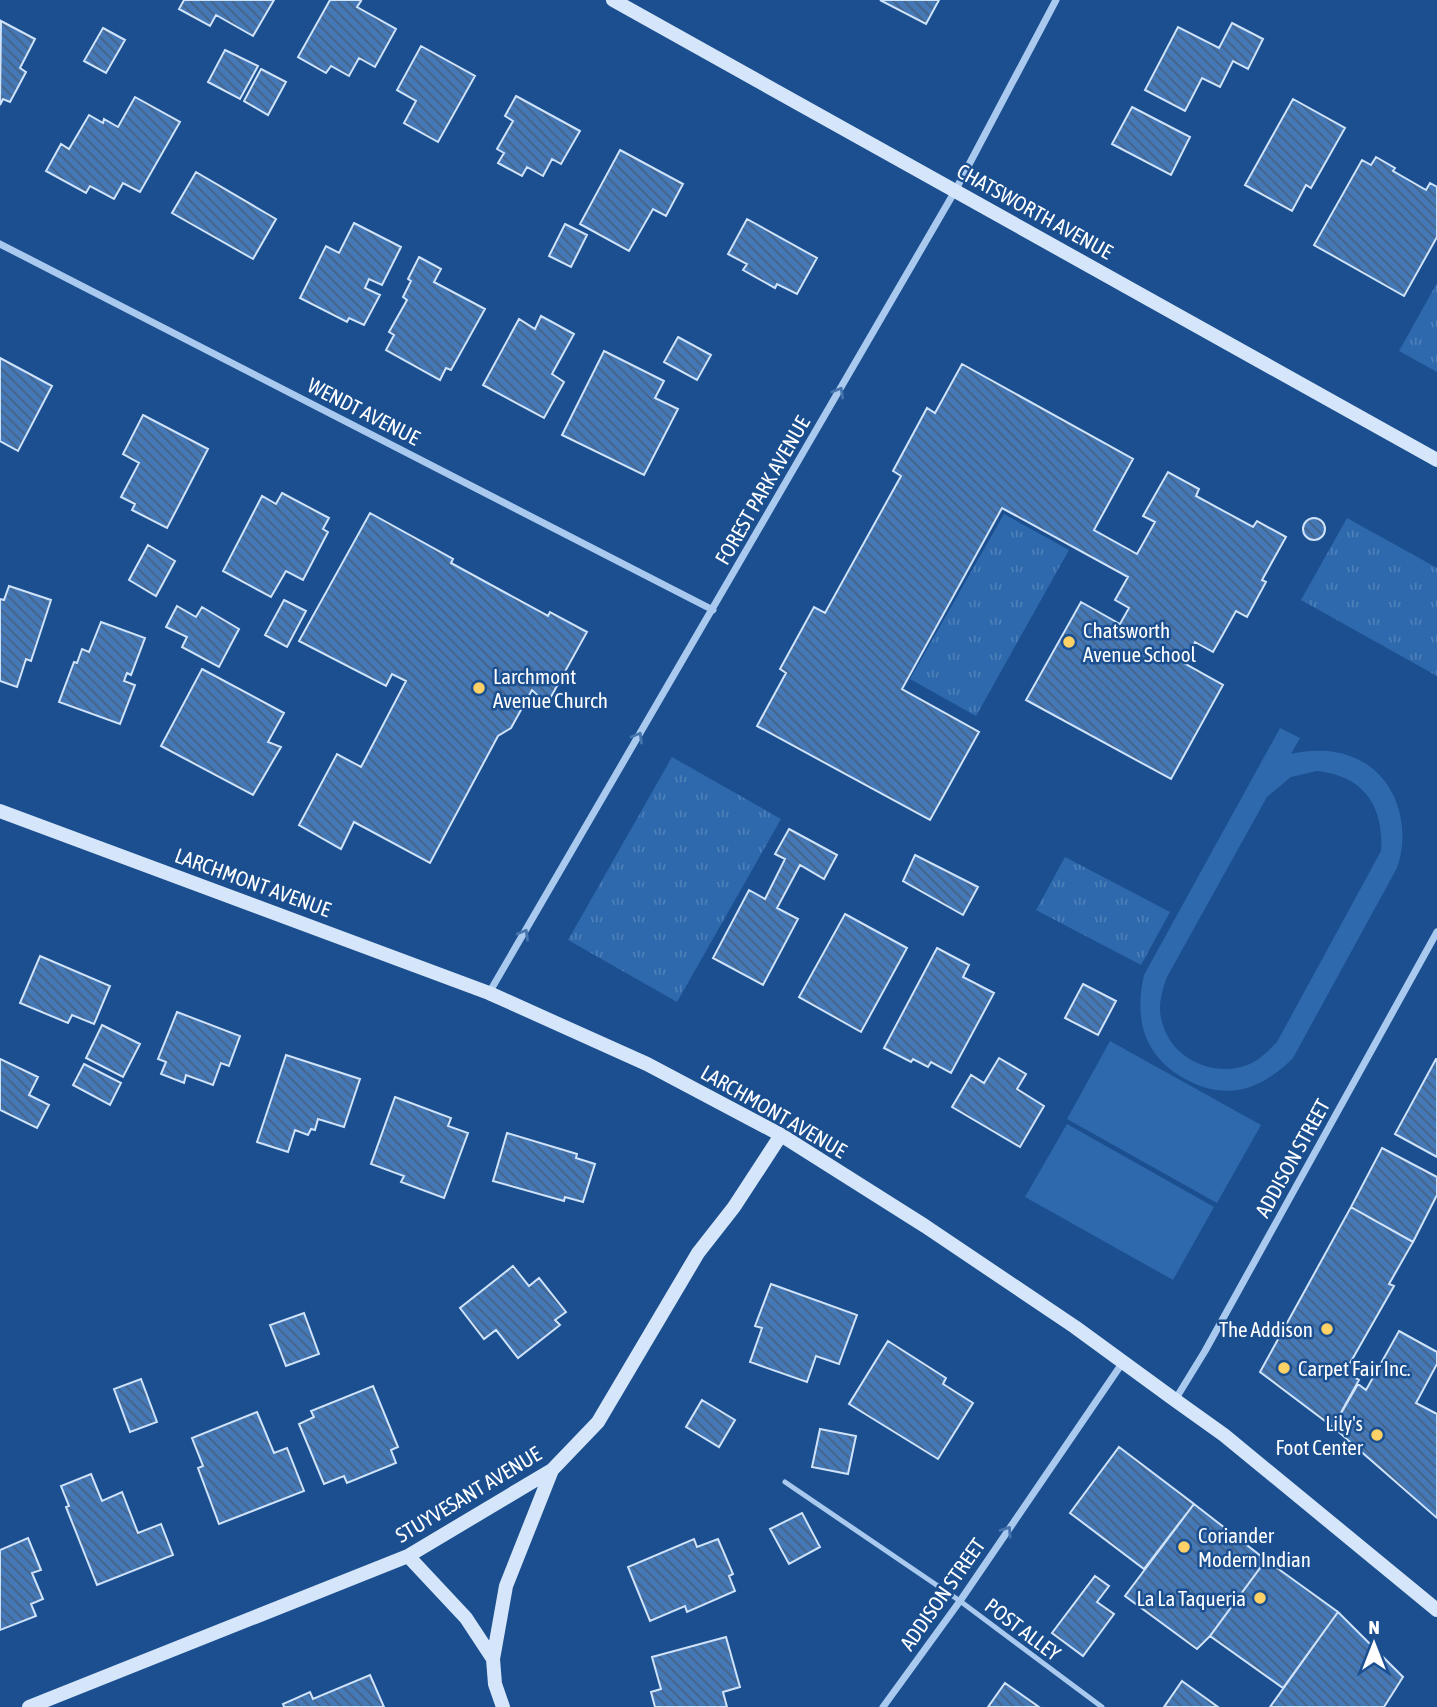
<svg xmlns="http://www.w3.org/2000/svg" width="1437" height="1707" font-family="'Asap Condensed',sans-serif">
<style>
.grass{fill:url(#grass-tufts)}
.garden{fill:#2e69ad;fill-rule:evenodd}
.building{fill:url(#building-back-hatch);stroke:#cfe3fa;stroke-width:2}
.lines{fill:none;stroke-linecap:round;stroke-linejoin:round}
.lane{stroke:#a9c9ee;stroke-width:5}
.street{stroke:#a9c9ee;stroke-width:7}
.secondary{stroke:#d6e6fa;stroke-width:14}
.oneway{stroke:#4674ac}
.poi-dot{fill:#ffd166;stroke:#1b4f8f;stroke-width:2.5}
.labels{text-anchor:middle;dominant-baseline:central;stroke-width:5;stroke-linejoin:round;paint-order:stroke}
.street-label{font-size:21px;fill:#fff;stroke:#1b4f8f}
.poi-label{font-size:21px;fill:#fff;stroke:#1b4f8f;text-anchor:start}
</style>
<defs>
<pattern id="grass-tufts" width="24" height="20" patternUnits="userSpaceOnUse" patternTransform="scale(1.75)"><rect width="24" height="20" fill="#2e69ad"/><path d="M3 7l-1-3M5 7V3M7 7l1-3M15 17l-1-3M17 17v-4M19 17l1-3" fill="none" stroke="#4d80b9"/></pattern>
<pattern id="building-back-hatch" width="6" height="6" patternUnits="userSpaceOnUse" patternTransform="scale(1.75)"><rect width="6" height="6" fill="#4478b7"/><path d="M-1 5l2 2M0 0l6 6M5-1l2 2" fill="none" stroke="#486282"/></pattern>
</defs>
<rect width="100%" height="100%" fill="#1b4f8f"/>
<path class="grass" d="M1437,283V372L1399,351Z
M1004,514L1069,550L976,716L910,679Z
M1347,518L1437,568V676L1301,600Z
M672,757L781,819L677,1002L568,940Z
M1065,857L1170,912L1141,965L1036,910Z"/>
<path class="garden" d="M1280,728L1300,738L1291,754C1311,750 1331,749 1350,756C1396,772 1412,826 1397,868L1293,1058C1279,1072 1263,1084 1243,1089C1226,1093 1207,1090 1191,1082C1146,1060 1133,1023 1144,975ZM1317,771C1364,776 1384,806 1381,851L1277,1042C1269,1050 1262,1058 1252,1063C1219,1079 1174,1062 1163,1025C1157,1009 1161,993 1167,977L1267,797L1291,777Z
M1110,1041L1261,1125L1217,1203L1067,1119Z
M1067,1124L1214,1207L1173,1280L1025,1197Z"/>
<path class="building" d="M184,0H274L253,36L216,15L210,26L179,9Z
M330,0H358L361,1L357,7L396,29L375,67L359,58L349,76L331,66L326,73L298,57Z
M880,0H939L926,24Z
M1,21L35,39L20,68L26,72L10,102L3,99L0,105Z
M1232,23L1263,39L1248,69L1233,61L1220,87L1202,78L1185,111L1145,90L1178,27L1219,48Z
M103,28L125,40L106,73L84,61Z
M421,46L475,76L438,142L404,123L416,101L397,90Z
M225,50L258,66L240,99L208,82Z
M261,69L286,82L268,115L244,101Z
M516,96L580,131L561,164L552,159L543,176L527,167L522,176L498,163L504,153L497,149L513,121L505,116Z
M135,97L180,122L140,192L123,183L114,199L90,186L86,193L46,171L61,144L69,149L89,115L103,123L104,119L118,127Z
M1293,99L1345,128L1311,188L1306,185L1292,211L1245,185Z
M1132,107L1190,137L1171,175L1112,144Z
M620,150L683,184L666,216L653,209L629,251L580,224Z
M1376,157L1395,168L1393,171L1426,190L1430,183L1437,187V237L1404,296L1314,245L1362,160L1371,165Z
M196,172L276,219L253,259L172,213Z
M747,219L817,258L797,294L777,284L775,288L743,270L747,264L728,254Z
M354,223L401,247L382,285L369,279L365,288L380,295L364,325L349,318L347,322L300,298L326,246L339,253Z
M565,224L587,235L571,267L549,256Z
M419,257L441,269L434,282L485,309L451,370L446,368L440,380L386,350L394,335L389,332L407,300L403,297L411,281L408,279Z
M541,316L574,334L552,374L564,382L544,418L483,385L519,319L535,329Z
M678,337L711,355L697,380L664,362Z
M604,351L664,381L655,398L678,409L644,475L562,435Z
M0,358L52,386L18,451L0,441Z
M962,364L1133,459L1094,530L1137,554L1155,522L1143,516L1168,472L1199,489L1196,496L1253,527L1257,521L1286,537L1262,580L1266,582L1247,617L1236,611L1213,652L1195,642L1184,663L1223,685L1171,779L1026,700L1081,602L1120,624L1129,608L1115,600L1128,577L1002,508L902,689L979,732L930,820L757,726L786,673L780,669L814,607L825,613L901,476L893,471L927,408L935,413Z
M143,415L208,449L167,528L132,510L135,504L121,497L139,463L123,454Z
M282,493L329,518L323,529L328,532L303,580L286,571L271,597L223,571L262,496L276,504Z
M370,513L453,559L451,563L548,616L550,612L587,632L547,704L532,690L511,728L498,736L430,863L354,822L341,849L299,825L337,754L361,767L406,681L392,674L386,686L299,641Z
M1303 529a11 11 0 1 1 22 0a11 11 0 1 1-22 0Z
M148,545L175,561L156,596L129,580Z
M9,586L51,600L31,661L26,659L17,687L0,681V599L4,600Z
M284,600L306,611L287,647L265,635Z
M177,606L196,617L202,607L239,629L219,667L182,647L187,637L166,627Z
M101,622L145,638L131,675L127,673L124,681L135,685L120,724L59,702L74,662L77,663L82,649L89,652Z
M202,669L284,713L268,742L281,747L253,795L161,746Z
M789,829L837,855L824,879L800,865L777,908L798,919L763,985L713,958L749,890L765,899L785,859L775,854Z
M915,855L978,887L963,915L903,881Z
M845,914L907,948L861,1032L799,997Z
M937,948L969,965L963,977L994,993L951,1073L931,1062L928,1067L913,1059L911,1062L884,1048Z
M40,956L110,986L94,1024L72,1015L68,1023L20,1003Z
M1083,984L1116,1001L1098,1035L1065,1018Z
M177,1012L240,1036L229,1066L221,1063L213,1085L186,1075L184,1083L161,1074L166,1062L158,1059Z
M102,1025L140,1044L123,1077L86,1058Z
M286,1055L360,1079L344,1127L318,1119L315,1130L311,1129L308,1135L295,1130L288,1152L257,1142Z
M999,1058L1026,1074L1017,1089L1044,1106L1020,1147L952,1107L971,1075L984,1083Z
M0,1059L38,1077L29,1095L49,1105L37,1128L0,1110Z
M1436,1059H1437V1157L1395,1134Z
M84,1064L121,1083L110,1105L73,1085Z
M395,1097L451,1118L448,1126L468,1133L444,1198L401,1182L404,1176L371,1164Z
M507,1133L577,1154L576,1158L595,1164L583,1202L565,1197L564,1201L493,1181Z
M1382,1148L1437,1177V1195L1413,1242L1351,1207Z
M1351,1207L1413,1242L1389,1284L1394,1286L1345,1372L1359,1380L1333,1427L1260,1372Z
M513,1266L529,1286L539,1278L566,1312L555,1320L560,1325L518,1358L496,1330L484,1339L460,1308Z
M771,1284L857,1315L839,1364L816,1356L807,1382L750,1362L762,1328L755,1326Z
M304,1313L319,1354L286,1366L270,1325Z
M1399,1331L1437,1352V1364L1416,1403L1437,1414V1518L1333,1427L1358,1384L1366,1390Z
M888,1341L946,1378L943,1384L973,1403L938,1459L849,1404Z
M141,1379L157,1422L130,1432L114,1389Z
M373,1386L398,1447L391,1450L396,1463L347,1483L344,1476L324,1484L299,1424L314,1417L311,1411Z
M702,1400L735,1420L719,1447L686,1427Z
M257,1412L274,1453L287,1448L304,1491L219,1524L198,1468L203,1466L192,1438Z
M820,1429L856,1436L848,1474L812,1467Z
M1119,1447L1194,1504L1144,1569L1070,1513Z
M91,1474L102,1501L122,1492L138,1533L161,1524L173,1555L97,1585L66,1507L69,1506L61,1486Z
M1194,1504L1266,1560L1210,1636L1197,1649L1125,1596Z
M802,1513L820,1547L789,1564L770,1529Z
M28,1538L41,1570L32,1573L43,1599L31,1604L36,1616L0,1630V1550Z
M694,1539L697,1547L718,1539L733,1574L729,1576L735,1591L687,1612L685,1606L650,1621L628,1567Z
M1266,1560L1338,1612L1283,1688L1210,1636Z
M1095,1576L1109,1586L1097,1602L1114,1614L1083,1656L1052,1633Z
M1338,1612L1403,1677L1384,1707H1270Z
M726,1637L740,1687L723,1692L727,1707H655L651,1692L661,1689L652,1657Z
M370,1675L384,1707H284L283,1704L310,1692L313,1699Z
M1182,1681L1218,1707H1164Z
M1005,1683L1039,1707H988Z"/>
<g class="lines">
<path class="lane" d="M785,1482L960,1601L1102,1707"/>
<path class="street" d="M0,244L713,610
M489,993L955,191L1056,0
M1175,1400L1205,1351L1437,932
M883,1707L960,1601L1123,1362"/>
<path class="secondary" d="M613,0L1437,460
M0,811L489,993L647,1064L781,1135L925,1226L1075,1327L1175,1400L1224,1435L1437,1610
M408,1556L466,1618L493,1659
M29,1707L408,1556L552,1470L598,1422L698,1253L734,1207L781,1135
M503,1707L495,1684L493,1659L506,1586L552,1470"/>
</g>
<defs><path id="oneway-chevron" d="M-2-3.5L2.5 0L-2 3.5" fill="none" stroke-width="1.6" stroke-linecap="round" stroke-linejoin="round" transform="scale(1.75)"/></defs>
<g class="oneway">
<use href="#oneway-chevron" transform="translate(839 392) rotate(-60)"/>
<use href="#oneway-chevron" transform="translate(638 737) rotate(-60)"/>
<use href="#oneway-chevron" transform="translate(524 934) rotate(-60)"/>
<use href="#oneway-chevron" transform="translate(1007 1531) rotate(-56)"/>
</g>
<g class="poi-dot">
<circle cx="1069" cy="642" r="7"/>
<circle cx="479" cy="688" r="7"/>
<circle cx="1327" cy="1329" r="7"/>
<circle cx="1284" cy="1368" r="7"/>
<circle cx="1377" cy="1435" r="7"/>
<circle cx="1184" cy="1547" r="7"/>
<circle cx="1260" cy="1598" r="7"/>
</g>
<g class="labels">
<g class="street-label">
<text transform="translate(1035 211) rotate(29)">CHATSWORTH AVENUE</text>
<text transform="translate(364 411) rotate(27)">WENDT AVENUE</text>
<text transform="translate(762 490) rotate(-60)">FOREST PARK AVENUE</text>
<text transform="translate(253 882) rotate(20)">LARCHMONT AVENUE</text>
<text transform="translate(774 1111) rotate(30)">LARCHMONT AVENUE</text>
<text transform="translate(1292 1158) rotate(-61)">ADDISON STREET</text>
<text transform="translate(468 1494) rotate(-31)">STUYVESANT AVENUE</text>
<text transform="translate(942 1594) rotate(-55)">ADDISON STREET</text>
<text transform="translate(1023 1629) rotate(37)">POST ALLEY</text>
</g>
<g class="poi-label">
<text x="1083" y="630">Chatsworth<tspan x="1083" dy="24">Avenue School</tspan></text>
<text x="493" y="676">Larchmont<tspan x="493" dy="24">Avenue Church</tspan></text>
<text x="1313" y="1329" text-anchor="end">The Addison</text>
<text x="1298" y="1368">Carpet Fair Inc.</text>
<text x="1363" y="1423" text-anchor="end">Lily's<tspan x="1363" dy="24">Foot Center</tspan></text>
<text x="1198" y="1535">Coriander<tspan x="1198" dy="24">Modern Indian</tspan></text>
<text x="1246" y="1598" text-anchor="end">La La Taqueria</text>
</g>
</g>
<g transform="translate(1374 1644)" stroke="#1b4f8f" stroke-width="5" paint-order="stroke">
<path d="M0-5L12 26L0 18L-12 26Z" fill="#ffffff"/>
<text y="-10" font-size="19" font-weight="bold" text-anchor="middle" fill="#ffffff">N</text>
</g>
</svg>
